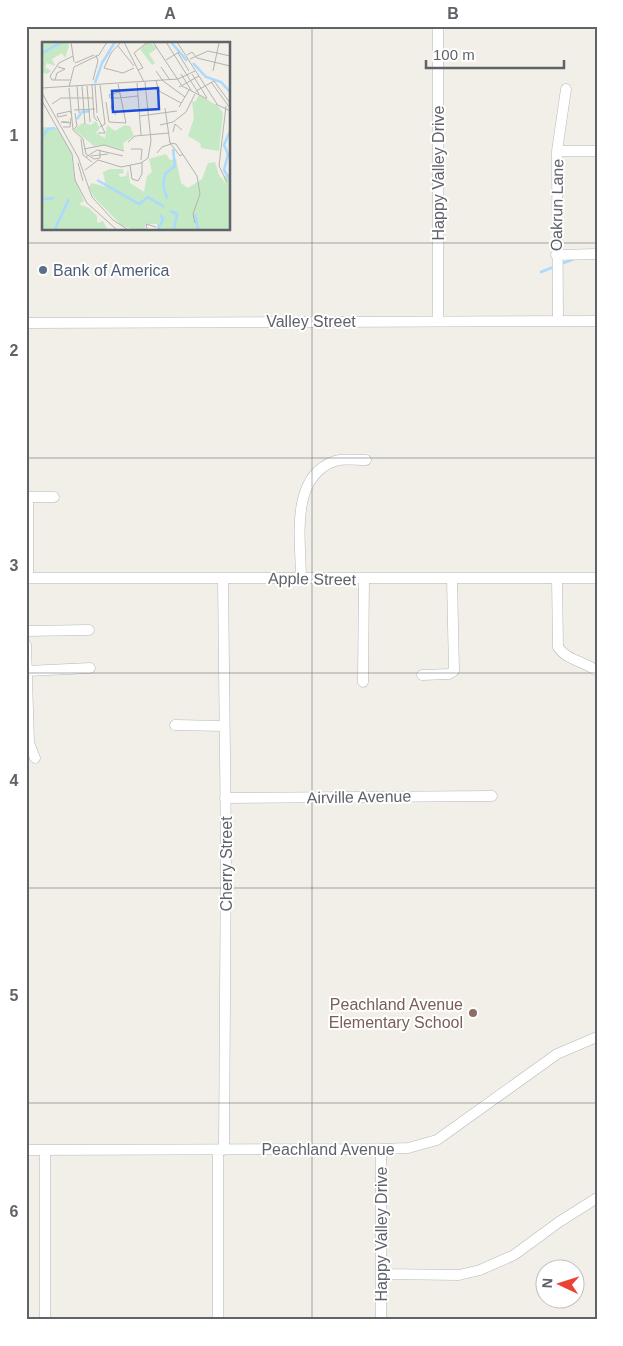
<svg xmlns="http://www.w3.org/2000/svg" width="623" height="1346" font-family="Arial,sans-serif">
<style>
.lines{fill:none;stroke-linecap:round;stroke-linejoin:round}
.stream{stroke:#aadaff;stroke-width:2.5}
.minor-casing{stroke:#b5b8bc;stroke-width:11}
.minor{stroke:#fff;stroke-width:10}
.grid{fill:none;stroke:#5f6368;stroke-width:1;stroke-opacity:0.55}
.service-dot{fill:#5c6f8a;stroke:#fff;stroke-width:2}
.education-dot{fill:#8d6e63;stroke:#fff;stroke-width:2}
.labels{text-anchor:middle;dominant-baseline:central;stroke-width:4;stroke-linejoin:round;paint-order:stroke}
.street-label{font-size:16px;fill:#5f6368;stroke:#fff}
.service-label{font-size:16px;fill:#4e5e75;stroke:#fff;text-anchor:start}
.education-label{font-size:16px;fill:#785e54;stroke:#fff;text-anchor:end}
.inset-river{fill:none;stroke:#aadaff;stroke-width:2.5}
.inset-road{fill:none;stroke:#b3b3b1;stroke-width:1}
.view{fill:#1d4ed8;fill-opacity:0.15;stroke:#1d4ed8;stroke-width:2.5}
.inset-edge{fill:none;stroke:#5f6368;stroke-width:2.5}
.neatline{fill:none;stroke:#5f6368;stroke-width:2}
.grid-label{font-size:16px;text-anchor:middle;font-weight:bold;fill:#5f6368}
</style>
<rect width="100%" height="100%" fill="#f1efe8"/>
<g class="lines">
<path class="stream" d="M561,264L574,259
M541,272L556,266"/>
<g class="minor-casing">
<path id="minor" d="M557,151H597
M556,255L597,254
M438,320V26
M558,320L557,151L566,89
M26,323L597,321
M26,497H54
M28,497V578
M26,578H597
M223,578L226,846L224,1150
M557,578L558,647C566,660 584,661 597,671
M301,579C301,540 289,477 335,461C343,458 356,460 366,460
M26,631L89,630
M26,645L29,743L35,758
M27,671L90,668
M422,675L449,674L454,671L452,579
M363,682L364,579
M175,725L224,726
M225,798L492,796
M381,1149V1320
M26,1150L381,1149L408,1148L437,1140L557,1054L597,1037
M45,1150V1320
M382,1274L459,1275L480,1270L514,1255L559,1222L597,1198
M218,1320V1150"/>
</g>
<use href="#minor" class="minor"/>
</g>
<path class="grid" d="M312,26V1320M26,243H597M26,458H597M26,673H597M26,888H597M26,1103H597"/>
<circle class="service-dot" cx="43" cy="270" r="5"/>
<circle class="education-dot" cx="473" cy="1013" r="5"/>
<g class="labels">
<g class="street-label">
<text transform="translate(438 173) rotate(-90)">Happy Valley Drive</text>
<text transform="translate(557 205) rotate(-89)">Oakrun Lane</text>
<text x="311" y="321">Valley Street</text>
<text transform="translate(312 579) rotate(1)">Apple Street</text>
<text transform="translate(359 797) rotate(-1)">Airville Avenue</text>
<text transform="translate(226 864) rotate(-90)">Cherry Street</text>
<text x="328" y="1149">Peachland Avenue</text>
<text transform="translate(381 1234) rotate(-90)">Happy Valley Drive</text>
</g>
<g class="service-label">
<text x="53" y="270">Bank of America</text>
</g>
<g class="education-label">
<text x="463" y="1004">Peachland Avenue<tspan x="463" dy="18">Elementary School</tspan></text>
</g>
</g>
<g transform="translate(42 42)">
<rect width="188" height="188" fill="#f1efe8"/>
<path d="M0,0H26L27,4L23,16L20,11L10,17L13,24L5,21L3,25L9,29L5,32L0,30ZM107,0L115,6L107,12L113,21L110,23L98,7ZM157,53L176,64L181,71L177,109L159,106L158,101L146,94L152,76L150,59L153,60ZM54,79L58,86L54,91L63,96L65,83L73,89L83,83L88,84L92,94L81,101L82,108L64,103L52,104L32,88L40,81L49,83ZM0,85L15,86L29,110L32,135L42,159L37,162L47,166L55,174V181L61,179L65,187H0ZM124,112L128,118L134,117L139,141L146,146L160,137L166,121L173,120L177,133L185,143L181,135L187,132V187H115V182H103V187H89L79,183L51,154L47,145L50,141L64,145L61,130L68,127H81L82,131L76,132L79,135L84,134L86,127L88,141L102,150L105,134L110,130L107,117Z" fill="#c5e8c5"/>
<path class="inset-river" d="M129,0L145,19M0,11L20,0M151,21L164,35L179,40L188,50M53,41L60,21L73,0M35,77L40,70L48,69M188,89L182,103L186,112L182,128L188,138M0,95L6,87L13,86M0,99V117M55,138L97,162L106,155L122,165M125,157L121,143L123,132L133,124L131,107M0,161L1,157L12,156M128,169L135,172L132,187M153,172L156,187M13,187L27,157M116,187L121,177L118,173"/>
<path class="inset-road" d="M29,0L32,20M79,0L69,11L62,26L81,31L92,26M82,0L102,40M111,0L140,44L165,57M124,0L157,52M135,0L175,62M76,4L92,24M166,9L188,14M92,11L101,26L96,28M92,11L106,0M136,11L147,29M145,13L150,10L155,16L188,24M148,17L166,9M124,18L137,10M33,21L52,13M119,25L128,38M114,29L121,39L143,55M171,29L177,1M139,32L149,48M150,32L165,56M8,34L17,21L31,14M8,34L10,38H28M13,38L15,31L23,27L16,25M51,38L56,19L54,13M114,39L117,49L139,61M169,40L188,66M95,41L99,93M50,42L52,75L55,79M53,43L55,71M58,43L63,82L58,85M35,44L37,71M40,44L43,82M45,44L48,80M27,45L32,25L57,13L65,0M137,45L157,34M0,46L136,37L153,29M27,46L31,88L41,97L44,112L52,117L58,116V108M154,49L172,39L188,61M77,50L67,53L68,56H77M0,51L36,115L50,155L71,178L85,187M77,56L96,54M0,59L30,112L33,138L45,161L74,187M71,59L69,66L74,73M64,60L67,80L84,81L76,42M10,62L19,56H51M174,62L188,69M184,64L177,124L185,140M137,65L147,48M123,66L128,101L138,114L141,112M32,68L53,67M25,73L16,75L15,72L29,69V72M55,74L63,91H56M98,74L135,69M27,80H19L29,81M118,83L131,80L144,70L153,52M21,85H28L29,76M32,87L35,84L33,71M131,90L133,82L140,88M39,97L41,113L50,120M86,100L93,94L127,91M128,101L134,102L155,134L158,152L151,172L153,181M42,107L62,103L82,109M89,107H100L99,118M115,111L120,105L129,102M49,114L66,112M44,115L55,108L81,114M36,121L41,139M88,123L90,137L96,139M43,128L56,118L79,125L99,121L106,116L109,99L103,40M96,139L100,132V120M105,187L104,182L114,185"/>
<path class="view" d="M116,46L117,67L71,70L70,49Z"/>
<rect width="188" height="188" class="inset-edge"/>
</g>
<rect width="623" height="1346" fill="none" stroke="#ffffff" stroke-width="55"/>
<g transform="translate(560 1284) rotate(274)"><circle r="24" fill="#ffffff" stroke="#bfc1c3"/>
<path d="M0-4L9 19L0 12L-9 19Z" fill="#ea4335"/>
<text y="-8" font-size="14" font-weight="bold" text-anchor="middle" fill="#5f6368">N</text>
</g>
<path d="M426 60v8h138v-8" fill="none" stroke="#5f6368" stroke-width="2.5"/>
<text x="433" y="60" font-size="15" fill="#5f6368" stroke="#ffffff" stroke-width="4" paint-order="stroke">100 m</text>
<rect x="28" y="28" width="568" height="1290" class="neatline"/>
<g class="grid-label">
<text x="170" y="19">A</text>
<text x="453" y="19">B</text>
<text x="14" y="141">1</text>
<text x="14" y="356">2</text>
<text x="14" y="571">3</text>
<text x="14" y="786">4</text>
<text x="14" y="1001">5</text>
<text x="14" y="1217">6</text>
</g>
</svg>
